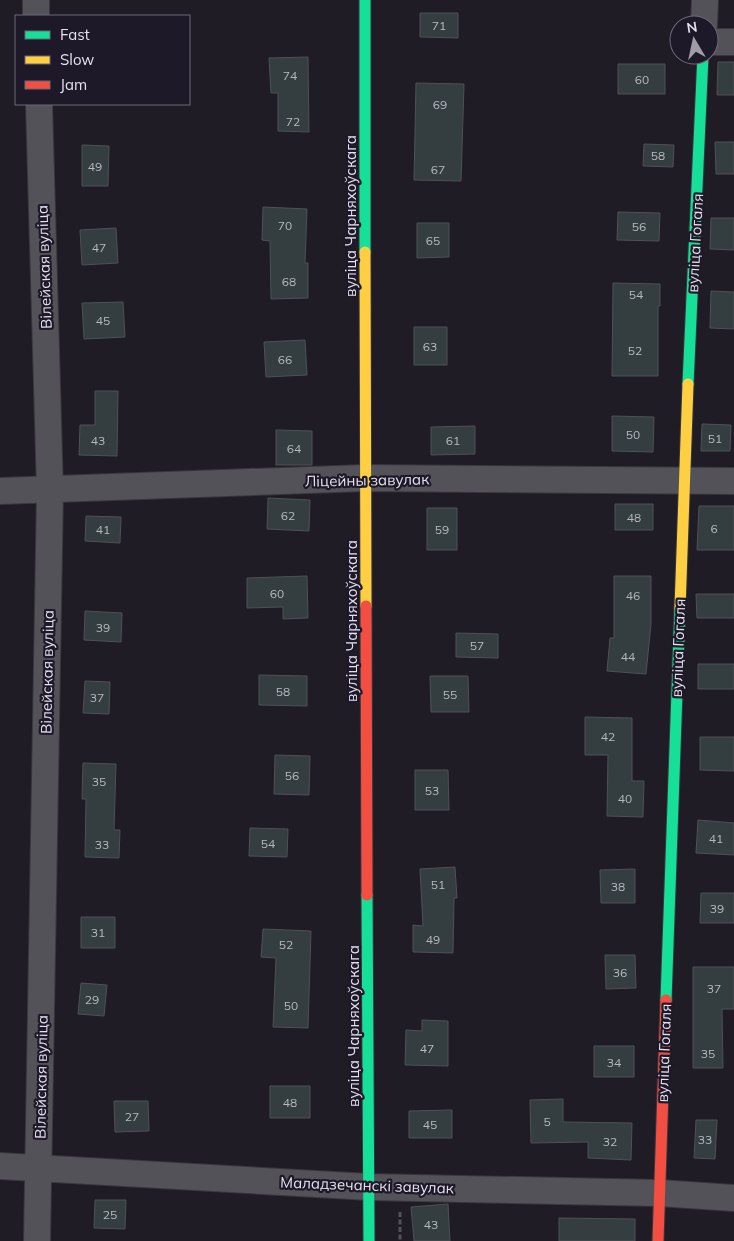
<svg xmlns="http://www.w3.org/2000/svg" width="734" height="1241" font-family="Mulish,sans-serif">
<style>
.building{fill:#343e41;stroke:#4e5155}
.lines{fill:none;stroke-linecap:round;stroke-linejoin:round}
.street-casing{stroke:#39363e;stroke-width:28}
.fast-casing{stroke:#39363e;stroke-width:13}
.slow-casing{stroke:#39363e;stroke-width:13}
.jam-casing{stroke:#39363e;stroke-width:13}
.path{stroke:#525156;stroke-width:3;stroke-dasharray:5 2.5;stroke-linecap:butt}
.street{stroke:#545259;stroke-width:26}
.fast{stroke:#16e098;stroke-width:11}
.slow{stroke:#ffcf43;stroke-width:11}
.jam{stroke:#f24e42;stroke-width:11}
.labels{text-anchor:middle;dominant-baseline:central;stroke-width:4.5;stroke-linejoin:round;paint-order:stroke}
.number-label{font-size:12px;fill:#b8b8c1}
.street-label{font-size:15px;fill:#e4e0ec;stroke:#1e1929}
</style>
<rect width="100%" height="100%" fill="#1f1c26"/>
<path class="building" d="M420,13H458V38L420,37Z
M308,57L309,132L278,131V93H271L269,58Z
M718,62H734V95H717Z
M618,64H665V94H618Z
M416,83L464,84L461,181L414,180Z
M715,142H734V174H716Z
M644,144L674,145L673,167L643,166Z
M82,145L109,146L108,186H82Z
M263,207L307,209L305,263H308V298L271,299L270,241L262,240Z
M618,212L660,213L659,241L617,240Z
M711,218H734V250L710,249Z
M417,223H449V257L417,258Z
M116,228L118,263L82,265L80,230Z
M613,283L660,284V306H658V376H612Z
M711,291L734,292V329L710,328Z
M123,302L125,337L84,339L82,303Z
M414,327H447V365H414Z
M305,340L307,375L266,377L264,342Z
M95,391H118L117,456L79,455L80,425H95Z
M612,416L654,417L653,452L612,451Z
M702,424L731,425L730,451H701Z
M475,426V454L431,455V427Z
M276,430L312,431V465H276Z
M268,498L310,500L309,531L267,529Z
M615,504H653V530H615Z
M699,506H734V550H697Z
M427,508H457V550H427Z
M86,516L121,517L120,543L85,541Z
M307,576L308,618L283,619V607L247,608V578Z
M614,576H651V624L646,674L607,671L610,638H614Z
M696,594H734V618H697Z
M85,611L122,613L121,642L84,640Z
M456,633L498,634V658L456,657Z
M698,664H734V689H698Z
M259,675L307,676V706L259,705Z
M430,676H468L469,712H431Z
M85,681L110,682L109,714L83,713Z
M585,717L632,718V781H644L643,817L607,816L608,755H585Z
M700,737H734V771L700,770Z
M275,755L310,756L309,795L274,794Z
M83,763L116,764L114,830H120L119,858L85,857L86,799H82Z
M415,770H448L449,810H415Z
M698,820L734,823V855L696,853Z
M250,828L288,829L287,857L249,856Z
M455,867L457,898H454L453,953L413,952V925L423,926L420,869Z
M635,869V903H601L600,870Z
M701,893H734V923H700Z
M81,917H115V948H81Z
M263,929L311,931L308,1028L273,1027L276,958L261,957Z
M605,955H635L636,988L606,989Z
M693,967H734V1009H722L723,1068H693Z
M81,983L107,985L104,1016L78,1014Z
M422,1020L448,1021V1066L405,1065L406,1030L422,1031Z
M594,1046H634V1077H594Z
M270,1086H310V1118H270Z
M563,1099V1122L632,1123L631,1160L588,1158V1142L531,1143L530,1100Z
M114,1101H148L149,1131L115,1132Z
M452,1110V1138H409V1111Z
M696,1120H717L715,1159L694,1158Z
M95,1200H126L125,1229L94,1228Z
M448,1204L450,1241H414L411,1207Z
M559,1218L635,1219V1241H559Z"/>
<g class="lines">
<g class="street-casing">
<path id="street" d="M36,0V16
M704,25L705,0
M709,42H734
M0,491L365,478L734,481
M0,1166L369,1187L659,1193L734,1198
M37,1241L50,491L39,104"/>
</g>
<g class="fast-casing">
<path id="fast" d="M365,0V252
M688,384L703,55
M367,895L369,1241
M666,1000L680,608"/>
</g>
<g class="slow-casing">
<path id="slow" d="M365,252L366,606
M680,608L688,384"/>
</g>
<g class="jam-casing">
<path id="jam" d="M366,606L367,895
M658,1241L666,1000"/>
</g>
<path class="path" d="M400,1212V1241"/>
<use href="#street" class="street"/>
<use href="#fast" class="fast"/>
<use href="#slow" class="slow"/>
<use href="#jam" class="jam"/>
</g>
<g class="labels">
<g class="number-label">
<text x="439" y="25">71</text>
<text x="290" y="75">74</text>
<text x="642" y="79">60</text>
<text x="440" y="104">69</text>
<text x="293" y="121">72</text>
<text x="658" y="155">58</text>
<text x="95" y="166">49</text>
<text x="438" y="169">67</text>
<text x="285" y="225">70</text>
<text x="639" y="226">56</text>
<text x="433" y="240">65</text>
<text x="99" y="247">47</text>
<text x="289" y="281">68</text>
<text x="636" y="294">54</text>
<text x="103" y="320">45</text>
<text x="430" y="346">63</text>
<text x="635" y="350">52</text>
<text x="285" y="359">66</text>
<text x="633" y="434">50</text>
<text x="715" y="438">51</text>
<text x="98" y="440">43</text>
<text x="453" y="440">61</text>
<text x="294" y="448">64</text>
<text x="288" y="515">62</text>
<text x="634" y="517">48</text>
<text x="714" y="528">6</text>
<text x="103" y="529">41</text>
<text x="442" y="529">59</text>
<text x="277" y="593">60</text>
<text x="633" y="595">46</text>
<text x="103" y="627">39</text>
<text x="477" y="645">57</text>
<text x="628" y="656">44</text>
<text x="283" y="691">58</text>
<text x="450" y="694">55</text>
<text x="97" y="697">37</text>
<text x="608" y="736">42</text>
<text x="292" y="775">56</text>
<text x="99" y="781">35</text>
<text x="432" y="790">53</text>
<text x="625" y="798">40</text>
<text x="716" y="838">41</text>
<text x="268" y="843">54</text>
<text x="102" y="844">33</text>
<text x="438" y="884">51</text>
<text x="618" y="886">38</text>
<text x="717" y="908">39</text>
<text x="98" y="932">31</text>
<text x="433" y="939">49</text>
<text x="286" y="944">52</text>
<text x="620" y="972">36</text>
<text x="714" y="988">37</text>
<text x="92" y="999">29</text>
<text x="291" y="1005">50</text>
<text x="427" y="1048">47</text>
<text x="708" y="1053">35</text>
<text x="614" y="1062">34</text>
<text x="290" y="1102">48</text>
<text x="132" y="1116">27</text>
<text x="547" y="1121">5</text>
<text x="430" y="1124">45</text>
<text x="705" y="1139">33</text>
<text x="610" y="1141">32</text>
<text x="110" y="1214">25</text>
<text x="431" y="1224">43</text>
</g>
<g class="street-label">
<text transform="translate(350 216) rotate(-90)">вуліца Чарняхоўскага</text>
<text transform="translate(695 243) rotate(-87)">вуліца Гогаля</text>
<text transform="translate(44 267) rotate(-92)">Вілейская вуліца</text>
<text transform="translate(367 480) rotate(-1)">Ліцейны завулак</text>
<text transform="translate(351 621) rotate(-90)">вуліца Чарняхоўскага</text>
<text transform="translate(678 648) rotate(-88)">вуліца Гогаля</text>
<text transform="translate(47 672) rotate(-89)">Вілейская вуліца</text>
<text transform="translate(353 1026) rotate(-90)">вуліца Чарняхоўскага</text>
<text transform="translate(664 1053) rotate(-88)">вуліца Гогаля</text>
<text transform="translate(41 1077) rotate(-89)">Вілейская вуліца</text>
<text transform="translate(367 1185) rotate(2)">Маладзечанскі завулак</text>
</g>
</g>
<rect x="15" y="15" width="175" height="90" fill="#1e1929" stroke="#6d6977"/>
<rect x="25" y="31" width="25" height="8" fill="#16e098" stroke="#6d6977"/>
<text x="60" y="40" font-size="15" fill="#e4e0ec">Fast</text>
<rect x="25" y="56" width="25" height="8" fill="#ffcf43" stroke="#6d6977"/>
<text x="60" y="65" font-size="15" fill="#e4e0ec">Slow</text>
<rect x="25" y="81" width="25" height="8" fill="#f24e42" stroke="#6d6977"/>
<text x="60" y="90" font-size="15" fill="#e4e0ec">Jam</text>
<g transform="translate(694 40) rotate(351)"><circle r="24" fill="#1e1929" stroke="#6d6977"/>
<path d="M0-4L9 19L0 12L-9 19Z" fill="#9f9ba7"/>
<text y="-8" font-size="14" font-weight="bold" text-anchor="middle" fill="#e4e0ec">N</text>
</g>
</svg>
